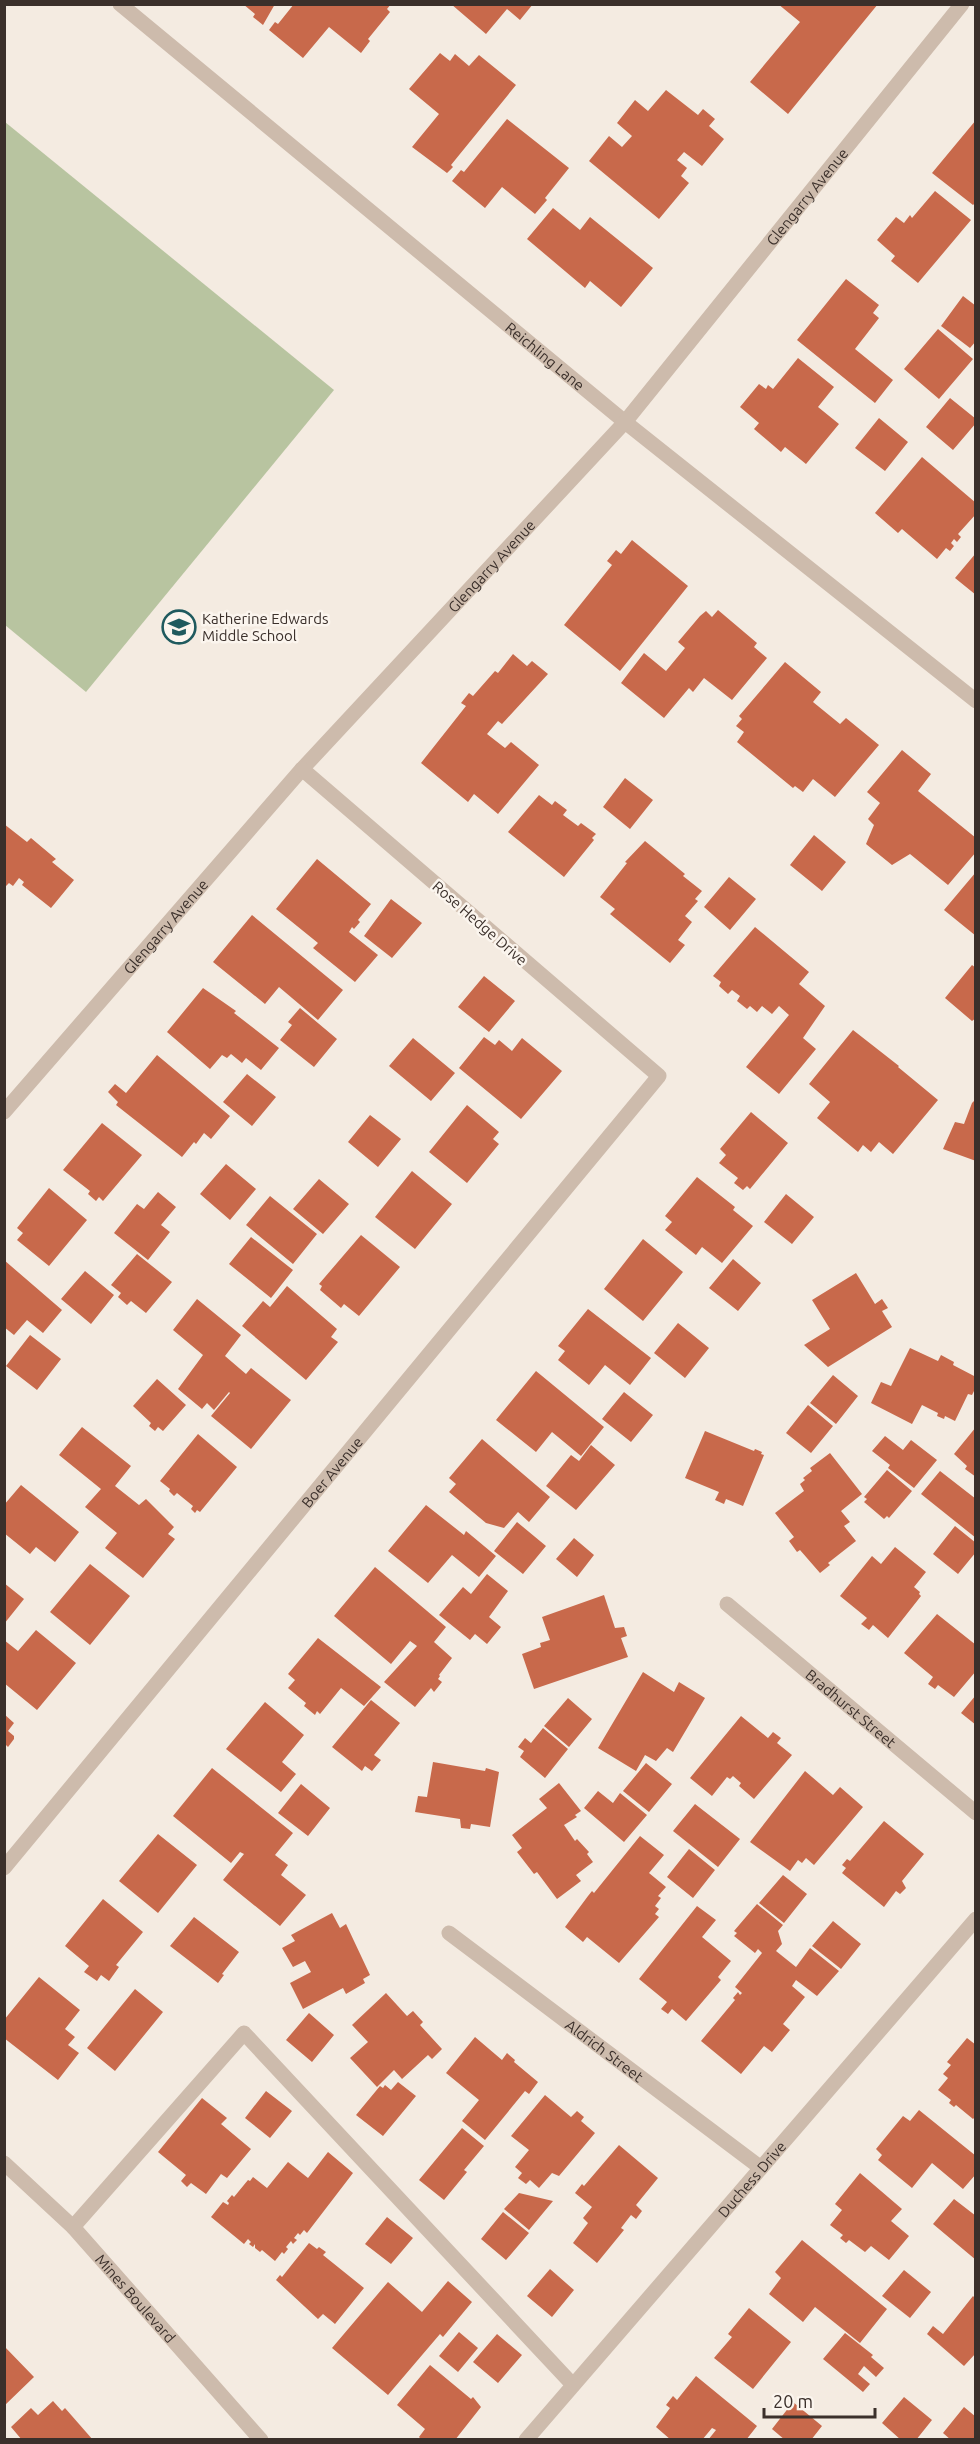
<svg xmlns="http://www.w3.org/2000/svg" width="980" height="2444" font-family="Ubuntu,sans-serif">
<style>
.green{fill:#b8c4a0}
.building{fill:#c8694b}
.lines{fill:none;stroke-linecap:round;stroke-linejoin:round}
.service{stroke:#cdbbac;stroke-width:15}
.minor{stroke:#cdbbac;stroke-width:15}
.tertiary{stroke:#cdbbac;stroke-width:15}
.labels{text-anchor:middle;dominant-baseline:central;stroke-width:5;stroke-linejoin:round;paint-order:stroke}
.street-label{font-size:15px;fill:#3b302b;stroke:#fbf5ee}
.poi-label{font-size:15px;fill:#3b302b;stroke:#fbf5ee;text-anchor:start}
</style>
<rect width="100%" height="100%" fill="#f4ebe1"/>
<path class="green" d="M5,122L334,390L86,692L5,625Z"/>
<path class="building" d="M243,4H275L263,25L253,17L255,14Z
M294,4H391L387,9L390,12L368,39L370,41L361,53L329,27L303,58L269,30L275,22L278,24Z
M451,4H533L520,20L507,9L486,34Z
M778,4H878L788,114L750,82L800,22Z
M440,53L450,61L455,54L469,66L479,55L516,85L451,165L453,167L447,173L412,147L439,114L409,89Z
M666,90L698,115L703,109L715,119L709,126L724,139L702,166L684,152L677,160L687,168L681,176L689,183L659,219L589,161L609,136L622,147L632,136L617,123L635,100L648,111Z
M507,119L569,168L545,198L547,200L535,214L502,187L485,208L452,181L461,170L464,172Z
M976,120V202L973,205L932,173Z
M935,191L971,220L918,283L891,261L895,256L877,240L896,217L904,223L910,215L912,218Z
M553,208L580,230L590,217L653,268L621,307L590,281L585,288L527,239Z
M846,279L879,305L873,313L879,318L855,349L893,380L875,403L797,340Z
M963,296L976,306V341L970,348L941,326Z
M938,329L973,359L939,399L904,369Z
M798,358L834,387L818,407L839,424L806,464L785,447L781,452L754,429L759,423L740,407L759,384L766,389L768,385L773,389Z
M950,398L976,419V423L953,450L926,427Z
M879,418L908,442L885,471L855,448Z
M922,457L976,503V514L958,534L961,537L957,542L954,539L951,543L954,546L950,551L946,548L937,559L902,529L898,533L875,513Z
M632,540L688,586L620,671L564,625L612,565L607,561L616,550L621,554Z
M976,553V595L955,578Z
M718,610L757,643L754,647L767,658L732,700L704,678L693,692L689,688L664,718L621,683L644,653L666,671L685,648L678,642L700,616L706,611L712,617Z
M513,654L527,666L532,661L548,674L502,724L498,721L487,734L505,748L511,742L539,765L498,814L474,794L468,802L421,763L466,706L461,703L469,693L473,696L495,671L498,673Z
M785,662L821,692L813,702L840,724L846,718L879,745L835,797L813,779L803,792L795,786L793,788L737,742L744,732L736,726L742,719L739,716Z
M902,750L931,774L918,791L976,838V852L948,885L910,854L892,865L866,844L874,825L868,819L880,803L867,792Z
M625,778L653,800L630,829L603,807Z
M539,795L552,805L555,801L567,810L563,815L578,826L581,823L596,834L592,838L594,840L564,877L508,832Z
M4,824L27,842L31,838L56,859L52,862L74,880L51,908L22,885L24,882L19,878L13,886L9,883L4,888Z
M814,835L846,862L822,891L790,865Z
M645,841L685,874L683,876L702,891L695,899L698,901L685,916L692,922L678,940L685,945L670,963L610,914L615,909L600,897L627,863L625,862Z
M317,859L371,904L358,920L360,922L354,929L352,927L349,932L378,955L355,982L313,948L318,943L276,909Z
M976,872V936L944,910Z
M729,877L756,899L730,930L704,907Z
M391,899L422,923L392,958L364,936Z
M252,915L343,990L318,1020L279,987L265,1004L213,962Z
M755,927L809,972L799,984L825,1006L803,1038L816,1049L779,1094L746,1067L789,1015L779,1006L772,1014L762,1006L757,1012L750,1006L747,1009L737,1001L740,996L732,990L728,994L719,986L721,982L713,976Z
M972,965L976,968V1018L972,1021L945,998Z
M484,976L515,1001L489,1032L458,1007Z
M203,988L236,1011L234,1013L279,1048L261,1070L246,1058L242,1063L231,1054L227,1058L222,1055L210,1069L167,1032Z
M300,1008L337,1039L314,1067L280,1040L292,1025L288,1022Z
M853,1030L899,1066L898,1067L938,1100L893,1154L879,1142L871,1152L863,1145L858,1152L817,1118L830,1102L809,1084Z
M484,1037L495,1045L499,1040L512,1051L522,1038L562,1071L521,1119L459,1068Z
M413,1038L455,1073L431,1101L389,1066Z
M157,1055L230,1116L211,1139L204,1133L196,1144L194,1142L182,1157L116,1105L118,1102L108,1092L115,1084L126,1093Z
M247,1074L276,1097L252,1126L223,1102Z
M976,1099V1161L943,1149L955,1122L964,1124L972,1103Z
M467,1105L499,1132L493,1139L499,1144L467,1183L429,1152Z
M751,1112L788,1143L750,1189L747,1186L743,1190L734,1183L738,1178L719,1163L726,1155L720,1149Z
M370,1115L401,1139L378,1167L348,1142Z
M102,1123L142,1155L103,1201L99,1197L96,1201L88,1194L90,1191L63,1170Z
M226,1164L256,1189L230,1220L200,1194Z
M412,1171L452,1204L415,1249L375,1217Z
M697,1177L735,1207L733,1210L753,1226L722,1263L702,1247L696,1255L665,1230L672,1222L665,1216Z
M319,1179L349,1204L323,1234L293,1209Z
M49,1188L87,1220L49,1266L17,1240L23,1233L17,1228Z
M158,1192L176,1207L161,1225L170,1232L148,1260L114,1233L137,1204L144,1209Z
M786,1194L814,1217L792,1244L764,1222Z
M270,1196L317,1234L293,1264L246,1225Z
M361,1235L400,1267L359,1316L344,1304L341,1308L320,1290L322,1286L319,1284Z
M251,1237L293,1270L271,1298L229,1264Z
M643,1239L683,1272L643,1321L604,1289Z
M137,1254L172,1282L146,1313L131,1301L127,1305L118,1297L121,1293L111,1285Z
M733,1259L761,1283L738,1311L709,1288Z
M4,1260L62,1310L43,1333L27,1320L14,1335L4,1327Z
M85,1271L114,1295L91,1324L61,1299Z
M856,1273L875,1304L882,1299L888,1308L882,1311L892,1327L828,1367L804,1345L830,1329L812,1300Z
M287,1286L337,1329L331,1337L338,1342L306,1380L242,1326L263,1301L270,1307Z
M197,1299L241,1335L225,1356L246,1374L251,1368L291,1400L251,1449L211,1416L230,1393L229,1392L214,1410L207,1403L202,1409L178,1389L203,1355L173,1330Z
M588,1309L651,1358L630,1385L605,1365L589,1385L558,1360L565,1351L558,1346Z
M678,1323L709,1348L685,1378L654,1353Z
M30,1335L61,1359L37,1390L6,1366Z
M910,1348L938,1361L941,1355L954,1362L953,1365L976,1377V1387L972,1395L968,1394L955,1421L945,1416L944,1419L937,1416L938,1413L922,1405L912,1424L871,1403L881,1382L891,1386Z
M536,1371L604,1427L581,1456L552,1432L536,1452L496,1420Z
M833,1375L858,1396L836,1424L810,1403Z
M157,1379L186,1405L163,1431L158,1427L155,1431L149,1426L151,1423L133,1406Z
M624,1392L653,1415L631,1442L602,1419Z
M808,1405L833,1426L811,1453L786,1433Z
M82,1427L131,1466L115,1486L139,1505L146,1499L174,1527L168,1534L175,1539L143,1578L105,1548L117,1533L85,1507L101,1489L59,1455Z
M976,1427V1477L965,1469L967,1466L954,1454Z
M705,1431L754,1451L755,1449L762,1452L761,1454L764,1455L743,1506L726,1499L724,1504L715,1500L719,1492L685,1478Z
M198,1434L237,1467L200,1512L197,1510L195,1513L191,1509L193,1506L177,1493L174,1496L169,1491L170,1489L160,1481Z
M885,1436L903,1450L911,1440L937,1460L914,1488L888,1468L890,1465L872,1451Z
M482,1439L550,1497L529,1522L518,1512L504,1528L486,1523L449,1492L456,1484L449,1478Z
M591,1445L615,1465L576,1510L546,1486L571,1455L579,1461Z
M830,1453L862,1494L841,1511L850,1522L844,1526L856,1541L828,1563L830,1565L820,1573L800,1550L797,1552L789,1541L794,1537L775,1513L804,1491L800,1484L805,1480L803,1478L812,1471L810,1468Z
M887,1470L912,1491L889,1518L887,1516L884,1519L864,1502L867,1499L864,1497Z
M940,1471L976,1499V1538L921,1494Z
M21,1485L79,1532L55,1562L36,1547L30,1554L4,1533V1505Z
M426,1505L464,1535L466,1531L496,1556L479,1577L452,1555L428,1583L388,1551Z
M517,1522L546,1546L523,1574L494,1551Z
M955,1526L976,1543V1552L958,1574L933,1554Z
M574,1538L594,1555L577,1577L556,1559Z
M895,1547L926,1572L914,1587L920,1592L919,1594L921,1596L888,1638L873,1625L869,1630L861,1624L867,1618L840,1596L872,1556L881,1564Z
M90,1564L130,1596L90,1645L50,1612Z
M375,1567L446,1627L434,1642L452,1658L439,1675L440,1676L438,1679L442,1682L434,1692L431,1688L415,1707L384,1682L417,1646L410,1641L391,1664L334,1616Z
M487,1574L508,1591L489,1617L501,1627L487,1644L475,1634L470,1640L439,1615L463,1587L471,1594Z
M4,1583L24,1599L4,1624Z
M604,1595L615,1628L624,1627L627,1636L621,1638L628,1657L534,1689L522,1654L541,1647L540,1643L550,1640L542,1617Z
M937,1614L976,1645V1671L954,1697L938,1685L935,1689L928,1684L933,1677L904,1653Z
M36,1630L76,1663L37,1710L4,1683V1640L18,1651Z
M318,1638L381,1687L364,1706L341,1688L320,1714L317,1711L315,1715L304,1706L306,1703L288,1688L295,1680L288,1674Z
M643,1672L674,1692L679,1682L705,1698L673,1752L667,1748L656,1761L645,1755L636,1771L598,1748Z
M976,1695V1725L961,1713Z
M568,1698L592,1719L569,1747L544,1726Z
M371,1700L400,1723L374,1755L381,1760L372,1771L365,1766L362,1771L332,1747Z
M265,1702L304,1735L282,1762L296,1774L281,1792L226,1749Z
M4,1714L14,1723L8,1731L14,1736V1739L8,1747L6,1745L4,1747Z
M741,1716L768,1738L773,1732L781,1738L777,1743L792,1755L754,1799L739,1786L741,1783L733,1776L730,1779L727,1777L712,1796L690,1778Z
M543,1728L568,1749L545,1778L520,1757L524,1751L518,1747L525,1738L531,1743Z
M433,1762L485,1771L486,1768L499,1772L490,1827L471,1824L470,1829L461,1828L460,1819L415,1812L418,1796L427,1797Z
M646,1763L672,1784L649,1812L623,1791Z
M212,1768L293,1833L275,1855L288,1865L281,1875L306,1895L280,1926L223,1880L244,1854L240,1852L231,1863L173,1816Z
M805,1771L833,1795L840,1787L863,1807L814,1865L806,1858L802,1863L798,1860L790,1871L750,1842Z
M559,1783L581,1811L575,1815L577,1817L564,1825L575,1841L577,1839L589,1852L587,1854L593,1862L576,1875L581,1881L557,1899L537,1872L534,1874L517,1852L522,1848L512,1835L547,1808L539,1799Z
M301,1784L330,1808L308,1836L278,1813Z
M598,1791L613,1803L620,1793L647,1815L624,1842L584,1808Z
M695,1804L740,1839L718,1867L673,1831Z
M884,1821L924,1854L902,1881L906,1888L900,1894L896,1891L884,1907L842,1873L846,1868L842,1865L847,1859L850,1861Z
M158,1834L197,1865L158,1913L119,1881Z
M640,1836L664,1855L649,1873L666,1887L658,1896L661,1898L655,1906L659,1909L655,1914L659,1917L619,1963L587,1937L583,1942L565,1927L588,1896L592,1891L594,1893Z
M689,1849L715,1870L693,1898L667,1877Z
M783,1875L807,1894L784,1923L759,1903Z
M103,1899L143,1932L116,1965L119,1967L109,1981L101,1975L97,1981L84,1972L89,1966L65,1946Z
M757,1904L783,1925L778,1931L782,1944L776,1951L796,1967L810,1948L839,1971L817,1996L796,1980L792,1986L805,1997L783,2024L790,2030L772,2052L764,2046L741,2074L701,2041L735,2000L733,1998L738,1992L740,1995L742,1993L735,1987L762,1953L758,1949L755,1953L734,1936L737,1933L734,1931Z
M697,1906L716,1920L702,1937L731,1961L718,1977L721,1980L686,2021L672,2009L668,2014L661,2009L667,2002L639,1979Z
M332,1913L340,1928L346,1924L370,1975L363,1979L365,1983L346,1994L343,1988L303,2009L290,1983L311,1972L305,1961L293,1967L282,1948L295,1941L291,1935Z
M194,1917L239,1952L222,1974L224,1975L218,1983L170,1946Z
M833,1921L861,1944L841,1969L812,1946Z
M39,1977L80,2010L65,2029L75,2037L68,2045L79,2053L58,2080L4,2038V2020Z
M135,1989L163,2012L115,2071L87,2048Z
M386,1993L407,2016L413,2011L423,2022L420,2025L442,2049L432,2059L428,2055L402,2079L394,2070L377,2087L350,2058L368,2042L352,2025Z
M309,2013L334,2035L312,2062L286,2040Z
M475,2037L502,2060L507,2053L515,2060L514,2062L538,2082L529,2094L525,2091L485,2140L462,2121L479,2100L446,2073Z
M967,2038L976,2045V2116L973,2119L956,2105L954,2107L949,2103L951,2100L938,2090L948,2078L943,2074L951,2065L947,2062Z
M398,2082L416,2096L383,2136L356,2115L380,2086L383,2088L385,2085L391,2090Z
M266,2091L292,2111L270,2138L245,2118Z
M545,2095L571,2117L577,2111L584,2117L581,2121L595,2133L559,2176L552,2173L539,2188L530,2180L526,2184L518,2178L522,2173L515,2167L529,2150L511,2136Z
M202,2098L227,2118L221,2124L251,2149L227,2178L221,2174L206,2194L191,2183L187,2187L181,2181L186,2175L158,2152Z
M919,2110L976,2156V2174L963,2189L932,2163L912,2188L878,2160L882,2155L876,2149L903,2116L910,2121Z
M462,2128L484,2146L464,2170L467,2172L444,2200L419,2180Z
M619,2145L658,2178L636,2205L642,2211L636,2219L631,2215L621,2228L624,2230L597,2263L573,2243L588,2223L583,2218L592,2207L575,2193L582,2184L584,2186Z
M328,2152L353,2173L307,2233L304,2230L300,2235L298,2233L294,2238L297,2240L293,2244L291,2241L286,2247L288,2249L284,2254L282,2252L275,2261L262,2250L260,2252L255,2248V2244L253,2247L249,2244L251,2242L248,2239L244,2244L211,2217L223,2202L228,2205L229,2203L227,2201L232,2195L234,2197L248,2180L250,2181L253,2177L267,2188L288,2162L308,2178Z
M860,2173L902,2209L891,2221L909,2236L889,2260L871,2246L865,2252L849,2240L846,2243L840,2238L843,2235L830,2225L842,2210L835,2204Z
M519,2193L553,2201L529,2230L504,2209Z
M954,2199L976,2216V2260L933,2224Z
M503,2212L529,2233L506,2260L481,2239Z
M387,2217L413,2238L391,2264L365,2244Z
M802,2240L887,2309L860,2343L815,2307L803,2322L769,2294L781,2278L775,2272Z
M309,2243L317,2249L319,2247L326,2252L323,2255L364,2288L335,2324L323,2314L318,2319L276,2280L280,2275L282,2277Z
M550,2269L574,2290L552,2317L527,2296Z
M904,2270L931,2292L910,2318L882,2296Z
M448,2281L472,2302L443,2337L440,2334L388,2395L332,2348L388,2282L422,2312Z
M973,2296L976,2299V2353L964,2366L927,2334L933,2326L943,2334Z
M749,2308L791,2342L753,2389L714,2358L732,2337L728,2334Z
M459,2332L478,2348L458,2372L439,2356Z
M845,2333L873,2355L871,2357L884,2368L876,2377L864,2366L858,2374L870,2384L863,2392L823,2359Z
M497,2334L522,2355L498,2383L473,2362Z
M4,2346L34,2377L4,2406Z
M430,2365L471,2399L473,2397L481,2407L455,2440H422L419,2437L425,2429L397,2405Z
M696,2376L757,2426L746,2440H708L716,2430L712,2428L702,2440H671L656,2427L670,2408L666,2405L673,2396L677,2400Z
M904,2397L932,2420L916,2440H901L882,2423Z
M53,2401L62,2411L65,2408L93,2440H22L11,2427L31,2408L38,2415Z
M793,2402L822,2426L811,2440H785L772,2429Z
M964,2407L976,2417V2440H951L943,2433Z"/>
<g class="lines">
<path class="service" d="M73,2227L244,2033L573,2385"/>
<g class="minor">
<path id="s1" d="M120,4L625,422L976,701"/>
<path id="s2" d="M4,1112L302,769L625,422L962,4"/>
<path id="s3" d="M727,1604L976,1813"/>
<path id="s4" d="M4,1868L659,1076L302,769"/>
<path id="s5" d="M449,1933L761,2168"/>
<path id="s6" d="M526,2440L976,1919"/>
</g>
<path class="tertiary" id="s7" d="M4,2163L73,2227L261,2440"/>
</g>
<defs>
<g id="school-ring" transform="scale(1.725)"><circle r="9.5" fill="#fbf5ee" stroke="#1f5a5e" stroke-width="1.5"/><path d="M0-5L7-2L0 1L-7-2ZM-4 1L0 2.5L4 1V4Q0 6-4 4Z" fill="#1f5a5e"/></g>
</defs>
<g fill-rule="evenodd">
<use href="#school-ring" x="179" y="627"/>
</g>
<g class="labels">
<g class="street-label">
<text stroke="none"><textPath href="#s2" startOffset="1218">Glengarry Avenue</textPath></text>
<text stroke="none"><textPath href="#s1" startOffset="552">Reichling Lane</textPath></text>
<text stroke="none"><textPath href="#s2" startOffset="732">Glengarry Avenue</textPath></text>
<text transform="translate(480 923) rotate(41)">Rose Hedge Drive</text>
<text stroke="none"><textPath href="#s2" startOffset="246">Glengarry Avenue</textPath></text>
<text stroke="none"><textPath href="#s4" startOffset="514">Boer Avenue</textPath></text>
<text stroke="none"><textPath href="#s3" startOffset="162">Bradhurst Street</textPath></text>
<text stroke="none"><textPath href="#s5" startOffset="195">Aldrich Street</textPath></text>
<text stroke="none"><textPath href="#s6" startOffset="345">Duchess Drive</textPath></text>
<text stroke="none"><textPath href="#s7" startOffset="189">Mines Boulevard</textPath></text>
</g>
<g class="poi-label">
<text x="202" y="618">Katherine Edwards<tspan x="202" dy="17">Middle School</tspan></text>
</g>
</g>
<rect width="980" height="2444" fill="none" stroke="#3b302b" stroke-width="12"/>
<path d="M764 2408v9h111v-9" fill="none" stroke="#3b302b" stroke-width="3"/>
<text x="773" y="2408" font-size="18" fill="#3b302b" stroke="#fbf5ee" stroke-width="4.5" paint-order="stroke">20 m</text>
</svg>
